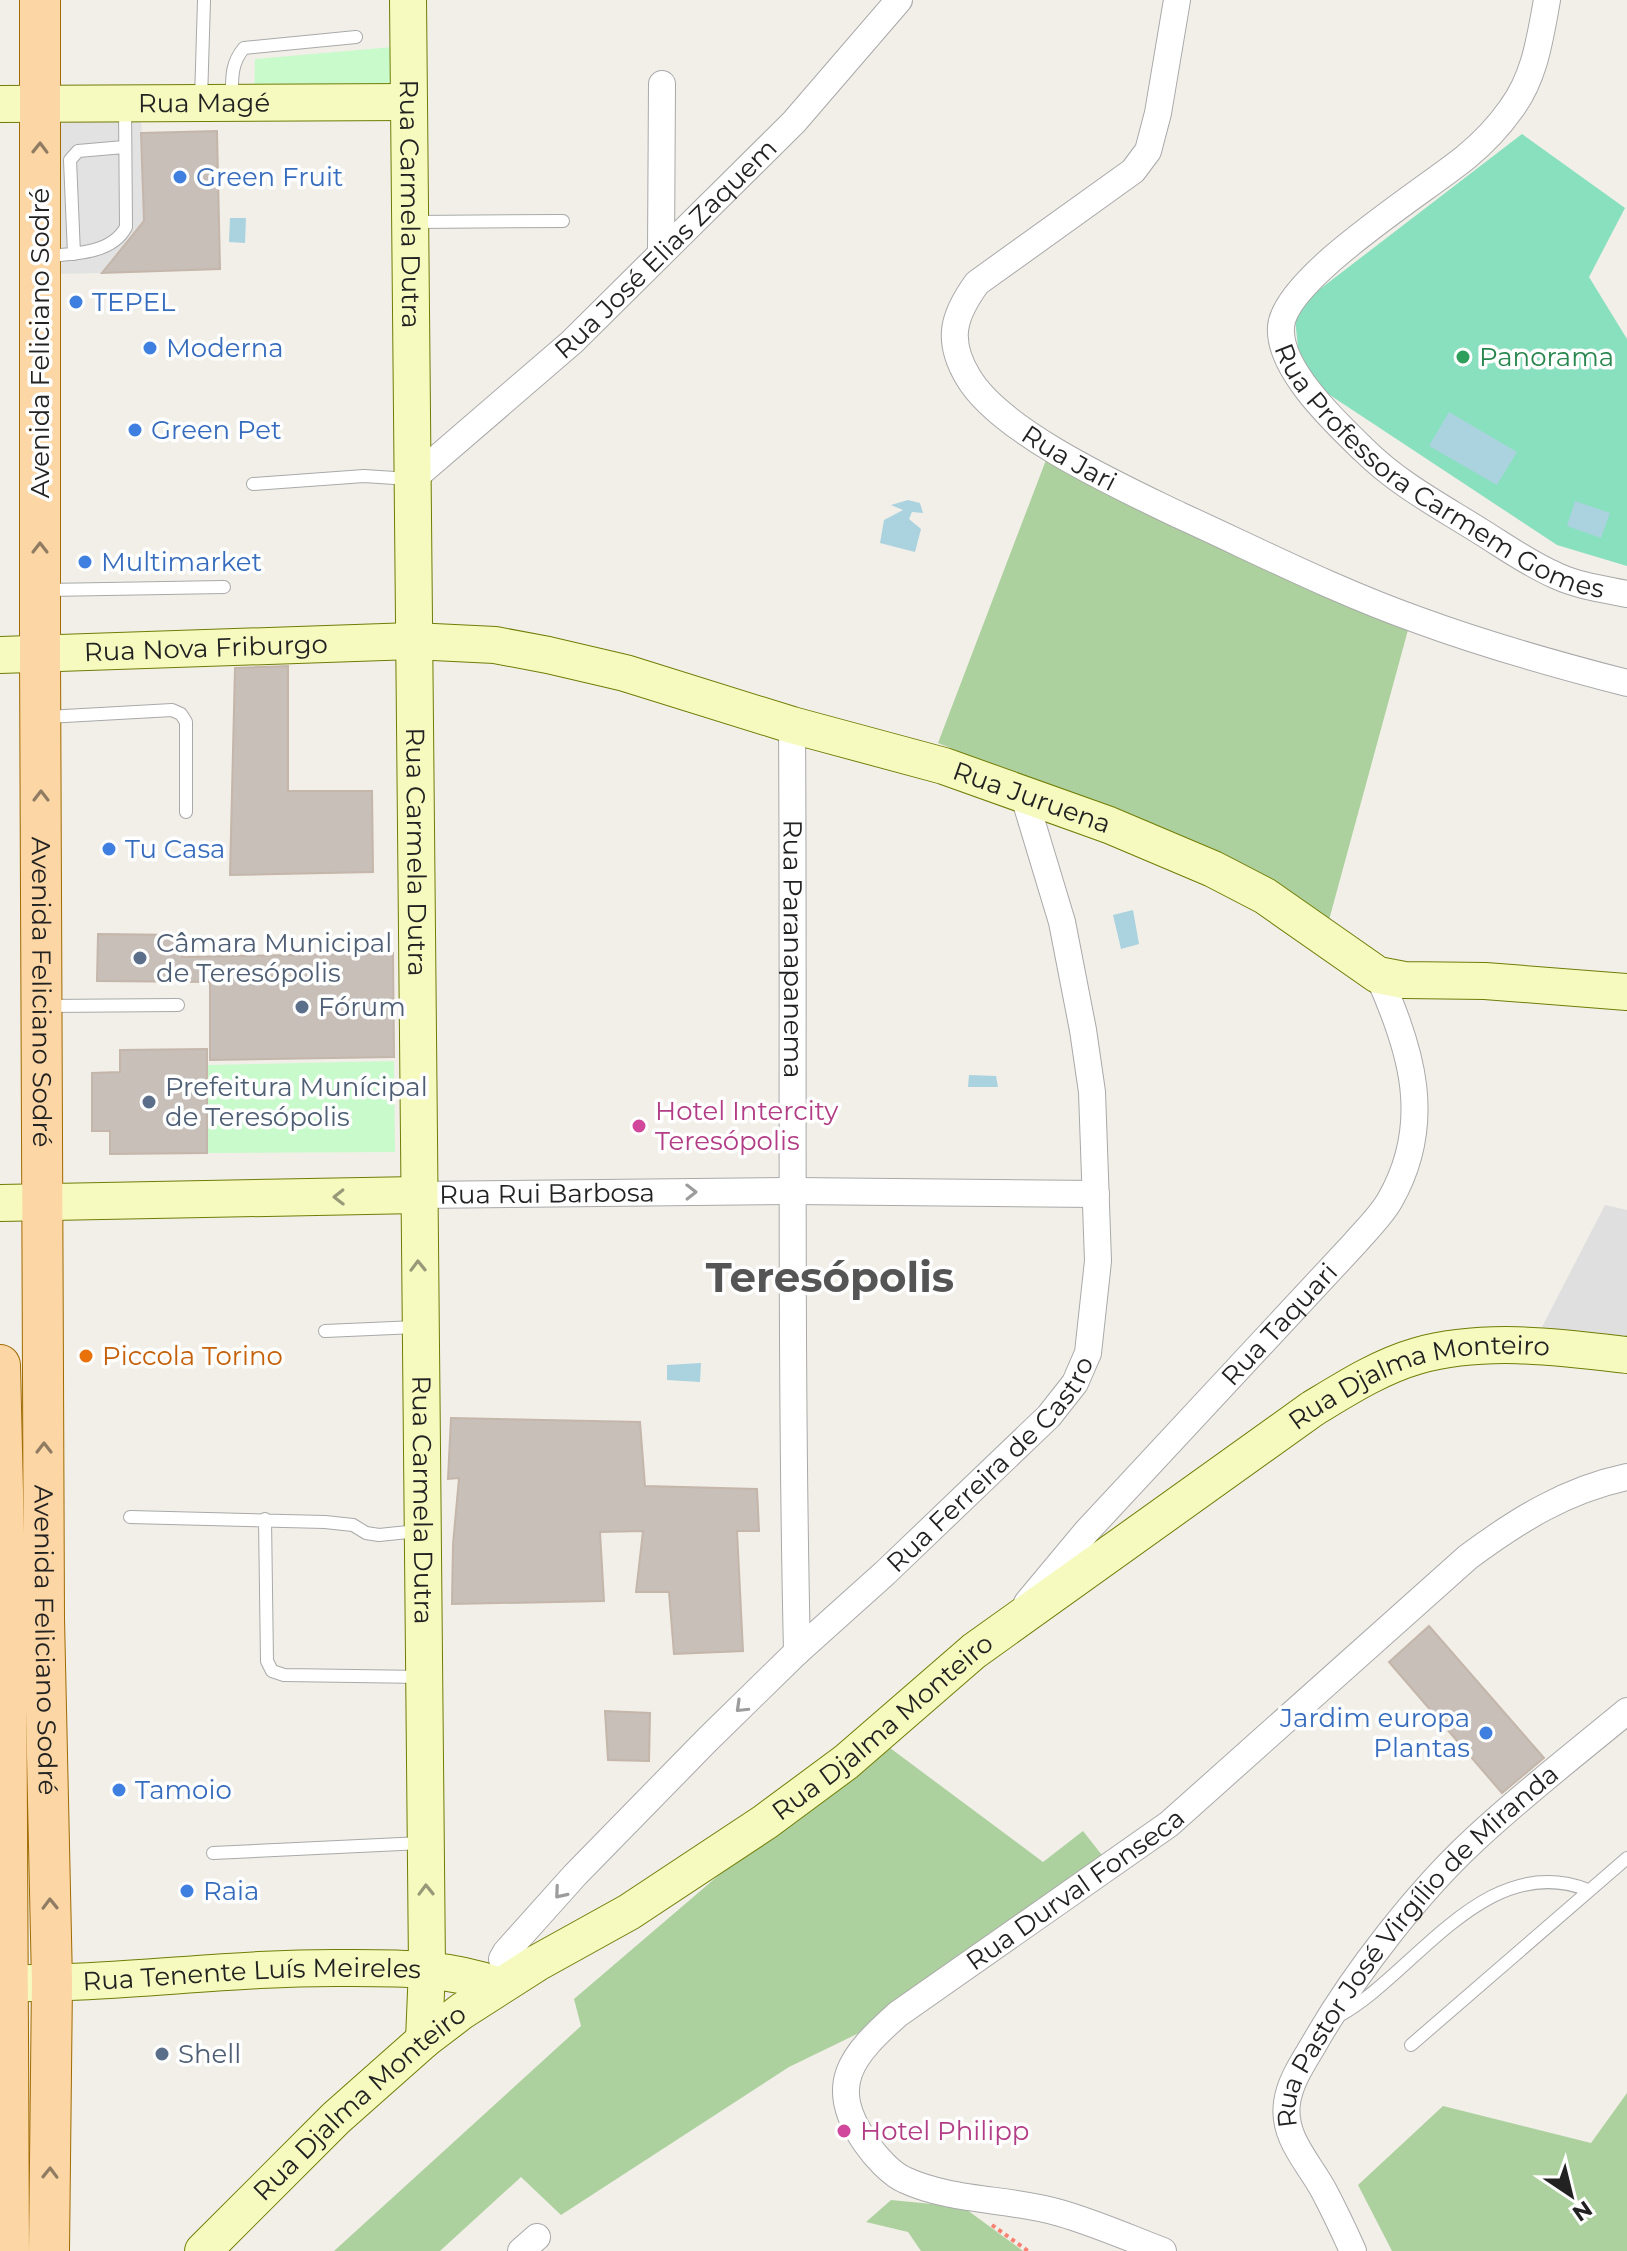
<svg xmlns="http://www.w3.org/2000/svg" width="1627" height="2251" font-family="Montserrat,sans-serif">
	<rect width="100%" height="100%" fill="#f2efe9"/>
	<path fill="#e0dfdf" d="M1605 1205 1627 1210V1344L1541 1329Z"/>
	<path fill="#add19e" d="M1046 460 1408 630 1329 920 1245 866 938 743Z
		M878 1739 1043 1862 1083 1831 1109 1864 892 2017 789 2067 561 2215 521 2177 440 2251H334L581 2026 574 1999Z
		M1627 2093V2251H1392L1358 2185 1443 2106 1591 2143Z
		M891 2200 963 2207 1023 2251H921L908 2232 866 2222Z"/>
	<path fill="#c8facc" d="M393 47 396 87 254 95 255 59Z
		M394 1061 395 1152 207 1153 208 1065Z"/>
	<path fill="#88e0be" d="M1522 134 1625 208 1589 277 1627 339V566L1557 545 1301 376 1294 309Z"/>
	<path fill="#e2e2e2" d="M141 114 144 221 102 273 57 274 52 117Z"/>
	<path fill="#aad3df" d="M230 218H246L245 243 229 242Z
		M1449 412 1517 452 1497 485 1429 446Z
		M908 500 920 503 923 513 912 512 909 519 921 529 915 552 880 543 884 520 903 510 891 505Z
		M1575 501 1610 513 1601 538 1567 526Z
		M1133 910 1139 944 1121 949 1113 915Z
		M969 1075 996 1076 998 1087H968Z
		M701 1363 700 1382 667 1380V1365Z"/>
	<path fill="#c7bfb8" stroke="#c4b6ab" stroke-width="2" d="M217 131 220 269 102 273 144 221 141 133Z
		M288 666V791H372L373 872 230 875 235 668Z
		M98 934 182 935V957L393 953 394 1057 210 1060V982L97 981Z
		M207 1049V1153L110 1154V1131H92V1073L120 1072V1050Z
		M451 1418 640 1422 645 1486 757 1489 759 1531H737L743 1651 674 1654 669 1592H636L643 1531 600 1532 604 1601 452 1604 453 1544 459 1478 448 1479Z
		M1429 1626 1544 1758 1502 1793 1389 1662Z
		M605 1711 650 1713 649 1761 608 1760Z"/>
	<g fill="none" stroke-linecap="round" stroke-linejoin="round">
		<defs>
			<path id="lane" d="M201 100 204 0
				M232 102C232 81 230 64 244 48L356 37
				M414 222 563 221
				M74 254 70 160 78 151 124 147
				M46 256C73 254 112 254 126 227L125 107
				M253 484 364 476 410 479
				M47 590 224 587
				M47 717 172 710 181 714 186 722V812
				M46 1006 178 1005
				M325 1331 416 1327
				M130 1517 325 1522 353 1525 366 1533 379 1535 418 1531
				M265 1519 267 1661 272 1671 284 1675 423 1677
				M213 1853 422 1843
				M1337 2017C1414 1976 1484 1849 1588 1890
				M1411 2045 1627 1858"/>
			<g id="street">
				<path id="s1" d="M1177 0 1158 113 1148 151 1133 171 977 283C953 316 946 340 968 377 1000 432 1121 487 1179 515 1258 551 1336 591 1418 620 1486 645 1557 665 1627 683"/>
				<path id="s2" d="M1547 0C1540 38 1535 77 1511 109 1499 126 1483 143 1466 157 1426 190 1284 278 1281 327 1278 369 1336 423 1364 450 1398 484 1442 507 1483 533 1507 548 1531 565 1557 576 1579 586 1603 589 1627 594"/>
				<path d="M661 251 662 84"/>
				<path id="s3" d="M413 479 572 342 794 122 899 0"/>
				<path id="s4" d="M792 725C794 1034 790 1343 797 1652"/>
				<path id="s5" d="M417 1195 794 1191 1096 1194"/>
				<path id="s6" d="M1027 1603 1087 1531 1355 1243C1366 1230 1381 1216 1390 1200 1434 1123 1412 1050 1378 975"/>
				<path id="s7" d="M519 1974 504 1964 502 1959 506 1952 575 1875 707 1740 797 1652 885 1573 1049 1416 1075 1383 1088 1353 1098 1261 1092 1092 1083 1030 1062 922 1023 793"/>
				<path d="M521 2251 537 2237"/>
				<path id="s8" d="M1163 2251C1129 2238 1095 2223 1060 2213 1010 2198 953 2202 905 2180 891 2174 875 2156 866 2143 825 2085 852 2055 898 2014L1169 1824 1468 1557C1518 1520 1566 1490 1627 1477"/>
				<path id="s9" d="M1353 2251C1344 2231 1334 2210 1324 2191 1309 2163 1282 2137 1287 2103 1290 2079 1307 2057 1318 2037 1356 1972 1418 1892 1473 1841 1522 1795 1575 1754 1627 1711"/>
			</g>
			<g id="secondary">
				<path id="s10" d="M408 0 427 1968 424 2040"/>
				<path id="s11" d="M0 104 407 102"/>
				<path id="s12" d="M0 655 413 641 495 645 548 655 625 673 792 725 944 766 1109 825 1213 869 1265 896 1378 975 1404 980 1485 981 1627 992"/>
				<path d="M0 1203 417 1195"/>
				<path id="s13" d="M0 1983C114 1985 229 1967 343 1968 399 1968 446 1967 500 1986"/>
				<path id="s14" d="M203 2251 336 2118 424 2040 462 2011 537 1963 629 1912 765 1822 846 1762 974 1651 1312 1409C1345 1389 1379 1367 1417 1356 1484 1337 1559 1347 1627 1355"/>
			</g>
			<g id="primary">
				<path id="s15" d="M40 0V654L44 1618 52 1982 49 2251"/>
				<path d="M0 1365 6 1619 9 2251"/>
			</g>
		</defs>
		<use href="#lane" stroke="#a9a9a9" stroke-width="14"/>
		<use href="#street" stroke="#a9a9a9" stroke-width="28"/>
		<use href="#secondary" stroke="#707d05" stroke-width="38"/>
		<use href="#primary" stroke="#a06b00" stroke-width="42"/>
		<path stroke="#fa8072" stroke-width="4" stroke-dasharray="4 4" stroke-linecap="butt" d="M992 2225 1028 2251"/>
		<use href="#lane" stroke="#fff" stroke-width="12"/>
		<use href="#street" stroke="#fff" stroke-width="26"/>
		<use href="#secondary" stroke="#f7fabf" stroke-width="36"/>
		<use href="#primary" stroke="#fcd6a4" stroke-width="40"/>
	</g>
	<defs><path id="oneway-chevron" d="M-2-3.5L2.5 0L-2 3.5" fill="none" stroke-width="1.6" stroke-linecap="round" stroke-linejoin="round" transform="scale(2)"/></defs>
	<g stroke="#8f7c63">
		<use href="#oneway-chevron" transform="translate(40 148) rotate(-89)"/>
		<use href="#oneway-chevron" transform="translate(40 548) rotate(-90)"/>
		<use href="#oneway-chevron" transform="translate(41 796) rotate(-90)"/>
		<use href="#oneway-chevron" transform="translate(44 1448) rotate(-90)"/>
		<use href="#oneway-chevron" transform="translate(50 1904) rotate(-91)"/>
		<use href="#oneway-chevron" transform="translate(50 2173) rotate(-89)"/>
	</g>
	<g stroke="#9c9c9c">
		<use href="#oneway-chevron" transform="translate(691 1192) rotate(-1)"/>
		<use href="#oneway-chevron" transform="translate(741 1707) rotate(136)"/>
		<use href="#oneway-chevron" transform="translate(560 1893) rotate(130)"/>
	</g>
	<g stroke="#979978">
		<use href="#oneway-chevron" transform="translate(339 1197) rotate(179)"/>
		<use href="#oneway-chevron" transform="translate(418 1266) rotate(-91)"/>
		<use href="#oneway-chevron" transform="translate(426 1890) rotate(-91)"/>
	</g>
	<g fill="#3f7fe0" stroke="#fff" stroke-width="3">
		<circle cx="180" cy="177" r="8"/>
		<circle cx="76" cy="302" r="8"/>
		<circle cx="150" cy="348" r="8"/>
		<circle cx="135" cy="430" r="8"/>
		<circle cx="85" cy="562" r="8"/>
		<circle cx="109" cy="849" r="8"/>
		<circle cx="1486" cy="1733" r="8"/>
		<circle cx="119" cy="1790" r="8"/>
		<circle cx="187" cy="1891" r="8"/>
	</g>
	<circle fill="#2e9e5b" stroke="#fff" stroke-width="3" cx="1463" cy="357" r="8"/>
	<g fill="#5c6f8a" stroke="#fff" stroke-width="3">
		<circle cx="140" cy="958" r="8"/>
		<circle cx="302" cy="1007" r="8"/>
		<circle cx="149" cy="1102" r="8"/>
		<circle cx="162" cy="2054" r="8"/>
	</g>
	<g fill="#d1479c" stroke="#fff" stroke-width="3">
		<circle cx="639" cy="1126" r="8"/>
		<circle cx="844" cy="2131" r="8"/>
	</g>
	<circle fill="#e8710a" stroke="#fff" stroke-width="3" cx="86" cy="1356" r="8"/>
	<g text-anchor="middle" stroke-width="7" stroke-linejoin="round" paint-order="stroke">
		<g font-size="26" fill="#222" stroke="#fff">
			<text dy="9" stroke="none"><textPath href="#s11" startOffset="204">Rua Magé</textPath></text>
			<text dy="9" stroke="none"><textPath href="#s10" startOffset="204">Rua Carmela Dutra</textPath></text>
			<text dy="9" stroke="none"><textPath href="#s3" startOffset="342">Rua José Elias Zaquem</textPath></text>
			<text transform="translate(40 343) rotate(-90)" y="9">Avenida Feliciano Sodré</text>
			<text dy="9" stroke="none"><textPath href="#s1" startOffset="604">Rua Jari</textPath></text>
			<text dy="9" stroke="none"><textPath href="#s2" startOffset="662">Rua Professora Carmem Gomes</textPath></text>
			<text dy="9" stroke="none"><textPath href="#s12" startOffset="206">Rua Nova Friburgo</textPath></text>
			<text dy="9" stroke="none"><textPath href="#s12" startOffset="1054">Rua Juruena</textPath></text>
			<text dy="9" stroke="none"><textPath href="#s10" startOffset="852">Rua Carmela Dutra</textPath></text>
			<text dy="9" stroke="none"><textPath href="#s4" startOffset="224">Rua Paranapanema</textPath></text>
			<text dy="9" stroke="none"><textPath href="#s15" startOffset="992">Avenida Feliciano Sodré</textPath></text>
			<text dy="9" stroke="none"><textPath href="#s5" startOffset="130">Rua Rui Barbosa</textPath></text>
			<text dy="9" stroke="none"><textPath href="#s6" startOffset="376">Rua Taquari</textPath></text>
			<text dy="9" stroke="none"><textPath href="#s14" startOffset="1510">Rua Djalma Monteiro</textPath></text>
			<text dy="9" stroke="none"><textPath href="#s7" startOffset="720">Rua Ferreira de Castro</textPath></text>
			<text dy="9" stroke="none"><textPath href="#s10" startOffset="1500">Rua Carmela Dutra</textPath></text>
			<text dy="9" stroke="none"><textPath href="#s15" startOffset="1640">Avenida Feliciano Sodré</textPath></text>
			<text dy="9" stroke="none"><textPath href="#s14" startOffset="862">Rua Djalma Monteiro</textPath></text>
			<text dy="9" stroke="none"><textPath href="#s8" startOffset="692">Rua Durval Fonseca</textPath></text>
			<text dy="9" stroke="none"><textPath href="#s9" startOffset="368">Rua Pastor José Virgílio de Miranda</textPath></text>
			<text dy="9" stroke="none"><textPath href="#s13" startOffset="252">Rua Tenente Luís Meireles</textPath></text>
			<text dy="9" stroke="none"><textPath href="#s14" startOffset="216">Rua Djalma Monteiro</textPath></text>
		</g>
		<g font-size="26" fill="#366cbe" stroke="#fff" text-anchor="start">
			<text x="196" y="186">Green Fruit</text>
			<text x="92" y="311">TEPEL</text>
			<text x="166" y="357">Moderna</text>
			<text x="151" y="439">Green Pet</text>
			<text x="101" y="571">Multimarket</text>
			<text x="125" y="858">Tu Casa</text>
			<text x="1470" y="1727" text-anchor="end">Jardim europa<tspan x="1470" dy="30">Plantas</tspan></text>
			<text x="135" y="1799">Tamoio</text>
			<text x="203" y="1900">Raia</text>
		</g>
		<g font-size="26" fill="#27864d" stroke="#fff" text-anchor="start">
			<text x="1479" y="366">Panorama</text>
		</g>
		<g font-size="26" fill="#4e5e75" stroke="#fff" text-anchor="start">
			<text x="156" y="952">Câmara Municipal<tspan x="156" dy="30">de Teresópolis</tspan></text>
			<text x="318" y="1016">Fórum</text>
			<text x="165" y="1096">Prefeitura Munícipal<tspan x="165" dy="30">de Teresópolis</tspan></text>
			<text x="178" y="2063">Shell</text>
		</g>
		<g font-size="26" fill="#b23c85" stroke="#fff" text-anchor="start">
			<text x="655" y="1120">Hotel Intercity<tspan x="655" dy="30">Teresópolis</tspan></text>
			<text x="860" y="2140">Hotel Philipp</text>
		</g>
		<g font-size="26" fill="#c56008" stroke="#fff" text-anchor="start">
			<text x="102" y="1365">Piccola Torino</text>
		</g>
		<g font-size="42" font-weight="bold" fill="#555" stroke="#fff">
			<text x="830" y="1292">Teresópolis</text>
		</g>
	</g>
	<g transform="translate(1571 2195) rotate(145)" stroke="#ffffff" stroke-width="6" paint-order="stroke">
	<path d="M0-6L14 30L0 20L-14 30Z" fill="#222222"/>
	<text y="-12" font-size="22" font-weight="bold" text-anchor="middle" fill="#222222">N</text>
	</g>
</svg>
